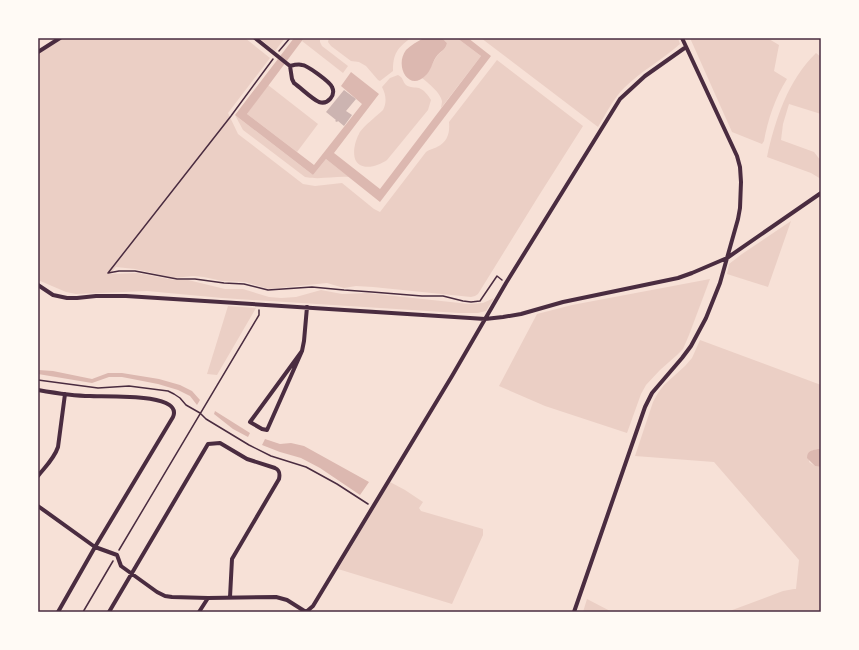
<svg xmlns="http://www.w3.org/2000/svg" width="859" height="650" font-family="Arial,sans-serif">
	<rect width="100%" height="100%" fill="#f7e1d7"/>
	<path fill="#ebcfc5" d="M60 38H245L270 58 228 113 238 134 303 184 315 186 342 183 374 209 380 212 426 152C430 149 433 149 437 147 448 142 450 132 449 122L497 60 583 126 538 197 478 294 475 296 471 297 373 287 356 286 344 288 327 283 269 289 245 282 222 281 204 277 193 276 174 278 135 269 116 267 110 274 137 273 174 280H188L225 289H243L269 297 281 298 296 297 321 290 342 294 367 293 469 304 483 303 494 298 486 311 478 313H459L222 298 147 291 76 294 66 292 38 280V53Z
		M259 38H285L275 51Z
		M304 38H320V42L322 46 348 66 343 73 302 41Z
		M329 38H411C397 48 393 54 393 71L380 81 378 80 366 66 359 62 351 61 331 46 328 42Z
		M442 38H457L481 56 441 108C441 106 442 104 442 101 440 92 429 84 422 78 430 72 432 63 437 56 441 51 446 50 447 43Z
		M481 38H678L680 44C662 60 641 71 624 88 613 99 606 114 598 127Z
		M690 38H770L769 39 779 45 774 71 787 79C775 98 768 119 764 141L762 144 732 132Z
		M816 53 821 57V114L789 104 783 124 781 140 814 152 821 161V179L811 173 767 157C775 120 788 80 816 53Z
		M398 75C404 78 402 81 406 85 410 88 415 87 419 88 424 90 428 95 431 100L428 110 387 160C380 165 363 172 356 161 352 154 355 141 359 134 361 128 378 115 383 110 387 102 386 95 382 87L390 78Z
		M268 85 318 124 297 152 247 114Z
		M235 115 313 175 326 159 349 177C334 176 320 180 305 177L243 130Z
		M791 221 768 287 727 274 729 264 742 254Z
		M710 279 689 335 683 349 677 355 660 370 646 385 641 394 627 433 545 406 499 386 537 314 572 305Z
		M228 306 256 308 217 375 207 374Z
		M700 340 821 385V449L812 450 809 462 815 466 821 467V612H727L783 591 794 589H796L799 560 714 462 635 456 653 402 658 393 664 385 685 366 692 358Z
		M390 482 405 490 423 502 419 508 421 511 483 529V535L452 604 338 569Z
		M587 599 612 612H583Z"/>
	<path fill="#dcb8b0" d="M294 38H304L247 114 314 165 362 104 341 86 351 72 379 94 334 153 380 189 481 56 457 38H468L491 56 380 202 326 159 313 175 235 115Z
		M424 38H442L447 43C446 50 440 51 436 57 432 63 431 71 425 76 409 92 394 66 406 50 411 45 418 41 424 38Z
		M38 370 53 371 92 379 108 373H122L159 379 180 385 192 391 200 400 197 405 190 396 178 390 158 384 122 377H109L92 383 38 374Z
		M215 411 250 433 248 437 233 429 214 414Z
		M265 439 280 444 291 443 304 446 369 482 360 495 320 468 301 458 280 452 262 445Z
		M818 449H821V467L815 466 807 458C807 451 812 450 818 449Z"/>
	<path fill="#ccb4b1" d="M344 90 356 99 346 111 352 115 344 126 338 121 337 122 335 121 336 120 326 112Z"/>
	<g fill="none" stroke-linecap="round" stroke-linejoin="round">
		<path stroke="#4a2c40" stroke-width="1.5" d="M279 51 290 38
			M108 273 119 271H135L177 279H195L224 283 244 284 268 290 312 287 344 290 372 292 422 296H443L463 301 471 302 480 301 497 276 502 280
			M108 273 231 116 273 59
			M38 380 98 388 129 386 168 391 174 394 180 398 186 405 200 413 206 419 249 445 271 456 306 467 337 484 368 504
			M119 550 259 315V310
			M83 612 113 561"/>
		<path stroke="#4a2c40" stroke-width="4" d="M255 38 290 66C294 65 299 64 302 65 307 65 330 82 332 87 336 95 328 105 319 102 312 99 301 88 294 83L292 79 290 66
			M38 52 60 38
			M38 285 53 295 67 298H77L96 296H126L470 318 485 319 503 317 521 314 563 302 678 278 692 273 727 258 821 193
			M302 351 267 430 262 429 250 422 302 351 304 341 307 307
			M38 390C55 393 72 396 90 396 102 397 184 392 173 417L95 547 58 612
			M38 476C45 467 54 459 58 447L65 394
			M38 506 95 547 117 555 121 566 157 592 165 596 172 597 208 598 276 597 287 600 306 612
			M109 612 208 444 220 443 247 459 275 468C280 470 280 474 279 479L232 559 230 597
			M199 612 208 598
			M306 612 313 606 452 376 506 283 620 99 645 76 686 47
			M574 612 645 407 652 393 682 358 691 346 706 318 720 283 738 219 740 208 741 182 740 167 737 156 682 38"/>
	</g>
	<rect width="859" height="650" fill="none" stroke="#fffaf5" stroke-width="78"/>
	<rect x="39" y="39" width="781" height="572" fill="none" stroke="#4a2c40" stroke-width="1.5"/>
</svg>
